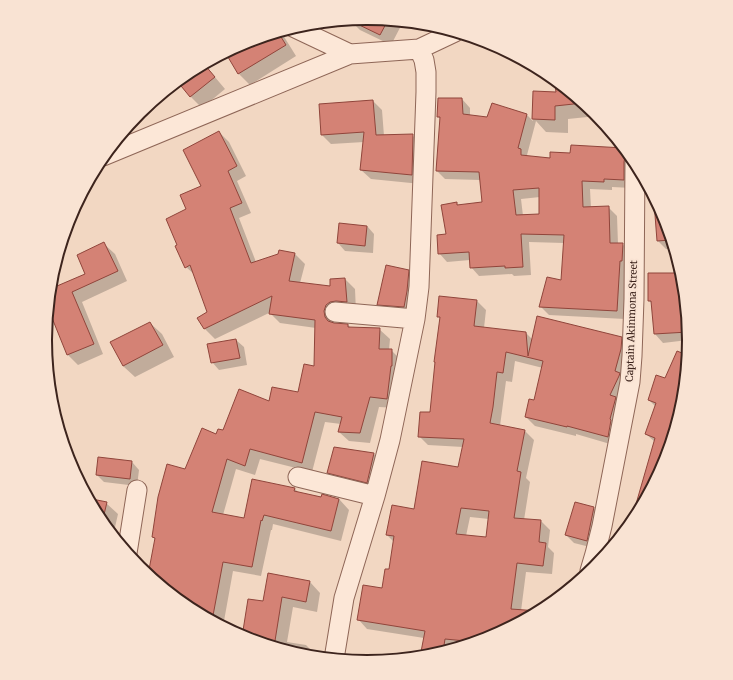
<svg xmlns="http://www.w3.org/2000/svg" width="733" height="680" font-family="Merriweather,serif">
	<rect width="100%" height="100%" fill="#f2d7c2"/>
	<path fill="#0003" fill-rule="evenodd" d="M367 18 403 22 391 45 360 30 350 20Z
		M279 32 283 35 296 56 250 85 239 74 226 52 243 42Z
		M204 64 225 89 202 108 191 97 177 81 188 72Z
		M555 80 594 112 597 116 568 119V133L546 132 536 121 527 155 528 157 551 159 571 154 625 149 634 161 632 188 612 187V190L590 189 591 208H609L617 216 618 244H622L631 252 625 319 549 315 541 307 562 282 564 243 529 242 531 275 514 276 512 274 479 276 471 267 470 260 447 262 439 253 447 235 456 203 459 206 483 203 480 180 445 179 437 171 441 119 438 117 439 99H462L470 108V116L488 118 527 115 533 121 534 92 557 93ZM540 197V215L523 216 521 199Z
		M373 101 382 110 384 136H413L422 145 421 184 371 179 361 170 364 142 331 144 322 135Z
		M219 132 229 142 246 176 237 181 251 213 239 218 256 262 279 255 280 251 295 254 305 264 300 283 331 288 345 279 355 289 356 312 336 316 334 322V324L348 325 351 328 379 329 390 339 389 350H391L401 360 397 408 379 407 370 443 349 441 339 432 341 424 325 422 312 472 260 459 255 475 236 469 223 515 245 519 295 489 299 493 322 498V495L339 499 349 510 341 541 273 524 272 530H271L261 576 233 571 224 621 230 627V630L187 608 149 576 156 540 153 537 186 470 217 435 224 432 270 402 299 393 315 367 316 328 280 323 270 313 271 312 215 339 205 329 199 318 209 312 195 275 186 267 188 210 203 186Z
		M664 217 682 277 688 340 663 343 655 334 653 304 649 301 673 274V249H666L658 241 656 218Z
		M340 224 367 226 374 234 373 253 345 251 338 243Z
		M104 244 115 254 127 281 82 302 103 354 78 365 68 355 48 306 49 290 87 274Z
		M408 271 420 283 415 318 389 316 378 304Z
		M477 301 486 310 484 328 526 333 533 340 621 338 630 347 617 446 576 434V436L535 426 526 417 535 402 543 368 515 361 512 382 506 381 500 426 525 431 534 440 526 478 530 482 524 520 541 521 550 530 548 547 554 553 552 574 526 572 521 611 532 612 534 614 490 638 429 656 424 638 367 629 358 619 382 589 390 570 394 542 387 535 459 468 463 447 428 445 419 436 431 413 436 363 435 362 441 319 438 316ZM470 517 489 519 487 538 466 536Z
		M150 323 162 334 174 357 135 377 123 366Z
		M236 340 244 347 247 365 219 370 212 362Z
		M677 352 687 356 682 403 664 463 647 495 648 492 655 442 646 434 656 407 649 400 666 380Z
		M335 448 374 454 384 465 377 492 339 483 328 473Z
		M132 462 139 470 137 486 104 482 97 475Z
		M88 499 106 503 118 514 113 536 99 519Z
		M576 503 594 508 602 516 594 548 574 543 566 535Z
		M310 582 320 593 317 612 293 607 287 642 306 645 317 656 316 657 303 656 243 637 249 600 264 603Z"/>
	<path fill="#d48275" stroke="#90453b" fill-rule="evenodd" d="M367 18 388 20 380 35 349 20Z
		M278 32 286 45 238 74 225 52 243 42Z
		M204 64 215 77 190 97 177 81 188 72Z
		M554 79 583 103 555 106V120L532 119 533 91 556 92Z
		M438 98H462L463 114 487 117 492 103 527 114 518 148 521 149V155L550 158V152L570 153 571 145 624 148 628 154 625 157 624 162V180L604 179V182L582 181 583 207 609 206 610 243H623L622 261H620L617 311 539 307 547 277 561 280 564 235 521 234 523 267 505 268V266L470 268 469 252 438 254 437 235 446 234 441 205 457 202V205L482 202 479 172 436 171 440 117H437ZM539 188V214L516 215 513 190Z
		M373 100 376 135 413 134 412 175 360 170 364 132 321 135 319 104Z
		M219 131 237 166 228 171 242 203 230 208 251 263 278 254 279 250 295 253 289 281 330 286V279L345 278 347 302 336 301 330 302 326 305 324 311 325 317 328 321 334 323 348 324V327L380 328 379 349H392V366H391L387 399 370 397 360 433 338 432 342 417 315 412 302 463 250 449 245 466 227 459 212 512 244 518 252 479 295 488 294 491 321 497 322 494 339 499 331 531 264 515 262 521 261 520 252 567 223 562 212 621 187 608 148 575 155 538 152 537 158 497 167 464 185 469 202 428 216 434 218 429 223 430 239 389 269 401 272 387 298 392 304 364 314 366 315 320 269 314 272 296 204 329 197 318 207 312 190 265 185 268 175 246 177 245 166 219 186 209 180 195 201 186 183 150Z
		M654 202H656L664 217 671 240 657 241Z
		M339 223 367 226 365 246 337 243Z
		M104 242 118 271 72 292 94 344 67 355 48 308 50 289 85 274 77 255Z
		M386 265 409 270 407 291 404 307 377 305Z
		M648 273H681L682 277 688 332 654 334 651 301H648Z
		M439 296 477 300 474 326 526 332 528 356 537 316 622 337 621 349 615 371 620 373 619 376 610 395 616 397 610 419 611 420 608 437 567 426V427L525 417 529 399 534 400 543 361 506 352 503 373 497 372 493 407 490 423 525 430 517 471 521 472 514 518 541 520 539 542 546 543 543 566 517 563 511 609 539 611 490 638 476 642 445 639 443 652 429 656 420 657 425 631 357 620 363 585 382 588 385 569H389L394 536 386 535 392 505 414 509 422 461 458 467 464 439 418 437 420 412H430L435 362H434L440 317H437ZM461 508 489 511 486 537 456 534Z
		M150 322 163 345 123 366 110 342Z
		M236 339 240 358 211 363 207 344Z
		M677 351 687 355 682 403 664 463 641 506 636 504 655 438 645 434 656 403 648 400 656 375 665 378Z
		M334 447 374 453 367 483 327 473Z
		M98 457 132 461 130 479 96 475Z
		M87 498 107 502 102 523 99 519Z
		M575 502 594 507 587 541 565 535Z
		M268 573 310 581 306 602 282 597 274 647 242 637 248 599 263 601Z"/>
	<g fill="none" stroke-linecap="round" stroke-linejoin="round">
		<defs>
			<path id="street" d="M293 27 350 54
				M103 156 350 54 419 49 455 32
				M335 312 415 319
				M298 477 375 496
				M127 553 137 490
				M590 571 595 554 602 526 630 382 632 356 634 299 635 162
				M334 659 344 598 375 496 390 440 415 319 419 287 426 92V72L424 60 419 49"/>
		</defs>
		<use href="#street" stroke="#8e6657" stroke-width="21"/>
		<use href="#street" stroke="#fce7d7" stroke-width="19"/>
	</g>
	<g text-anchor="middle" stroke-width="4" stroke-linejoin="round" paint-order="stroke">
		<g font-size="10" fill="#3d241d" stroke="#f9e3d3">
			<text transform="translate(631 321) rotate(-88)" y="4">Captain Akinmona Street</text>
		</g>
	</g>
	<path d="M0 0H733V680H0ZM52 340a315 315 0 1 1 630 0a315 315 0 1 1-630 0Z" fill="#f9e3d3" fill-rule="evenodd"/>
	<path fill="none" stroke="#3d241d" stroke-width="2" d="M52 340a315 315 0 1 1 630 0a315 315 0 1 1-630 0Z"/>
</svg>
